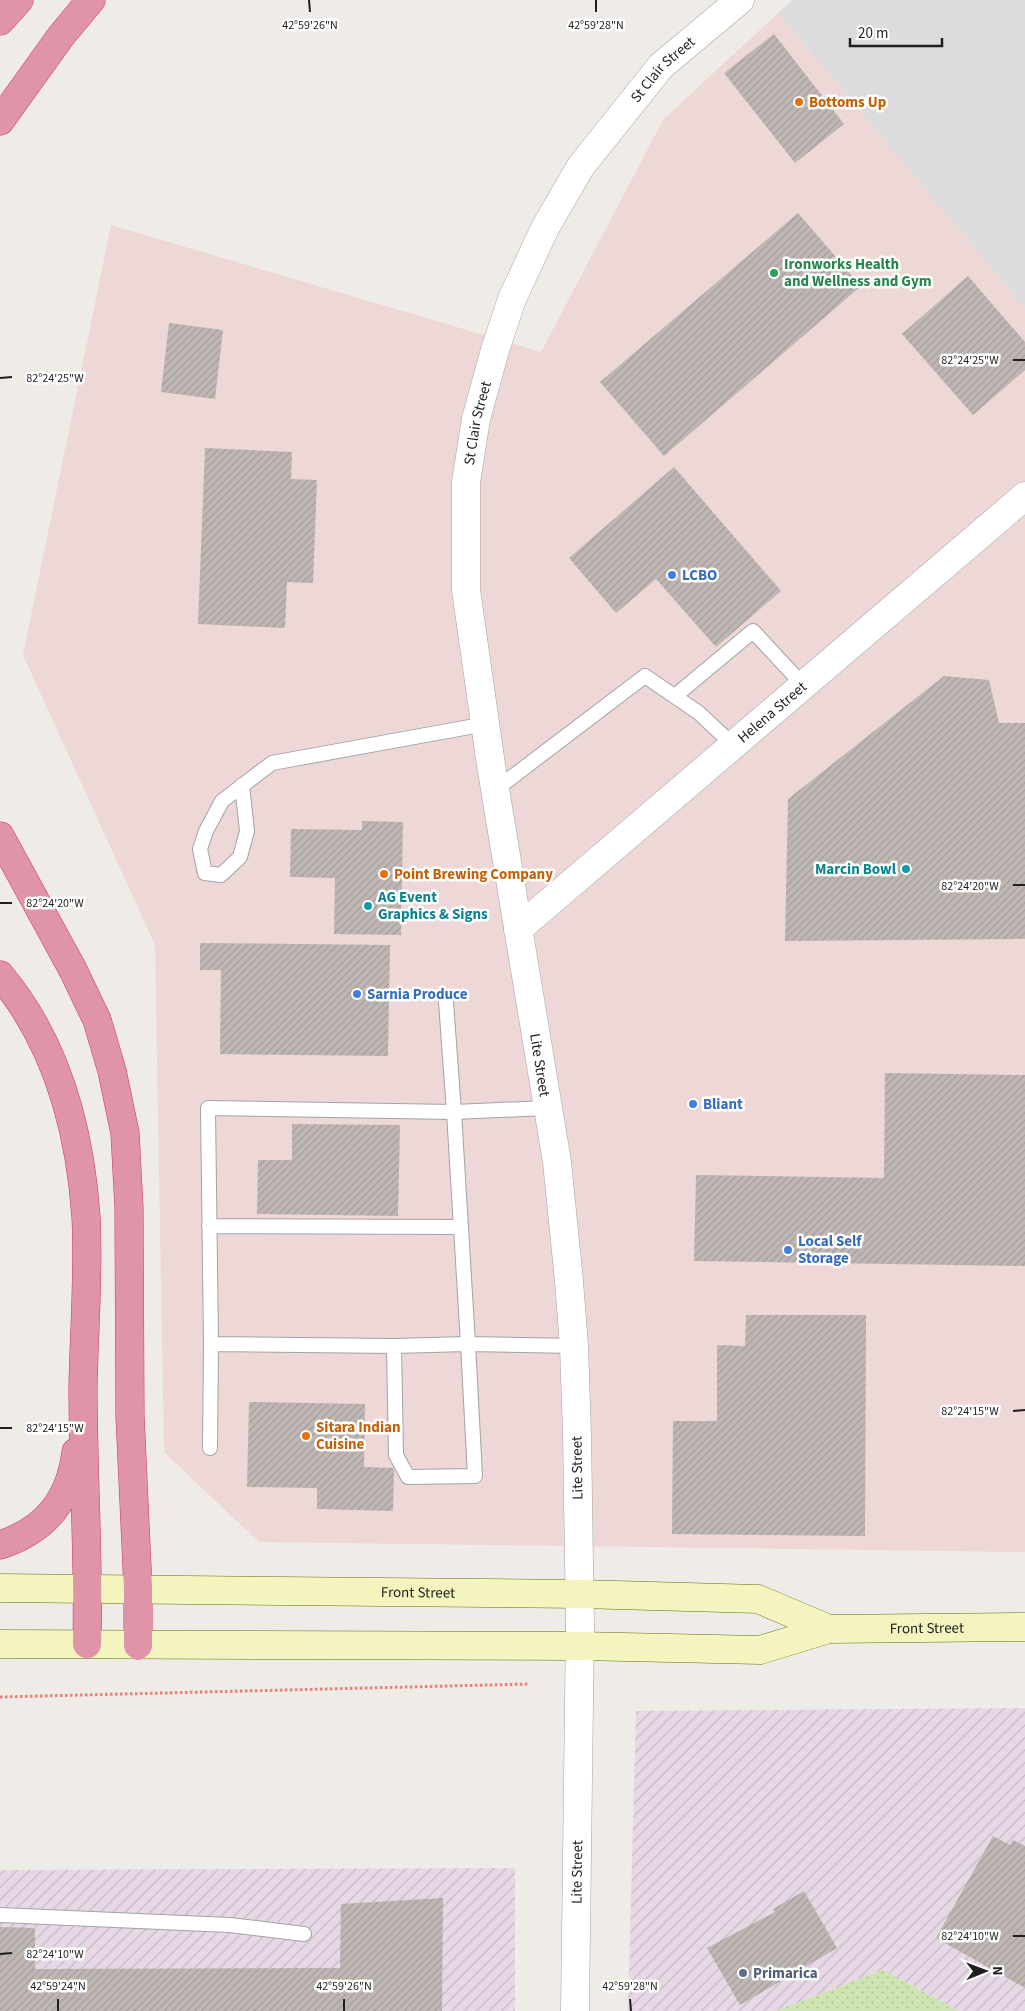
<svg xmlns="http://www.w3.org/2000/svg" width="1025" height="2011" font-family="'Source Sans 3',sans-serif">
	<defs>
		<pattern id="industrial-furrows" width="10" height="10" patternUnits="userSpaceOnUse" patternTransform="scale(1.25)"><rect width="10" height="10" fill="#e7d8e5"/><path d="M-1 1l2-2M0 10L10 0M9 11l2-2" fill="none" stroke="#c6b9c4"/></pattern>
		<pattern id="grass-dots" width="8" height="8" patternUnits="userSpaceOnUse" patternTransform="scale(1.25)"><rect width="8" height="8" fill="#cde5b0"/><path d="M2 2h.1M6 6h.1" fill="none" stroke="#b0c497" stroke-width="1.8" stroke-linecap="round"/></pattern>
		<pattern id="building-hatch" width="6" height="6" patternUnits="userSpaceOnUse" patternTransform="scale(1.25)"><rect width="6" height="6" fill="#bfb7b3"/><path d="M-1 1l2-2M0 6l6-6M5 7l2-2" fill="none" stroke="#a49d9a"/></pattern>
	</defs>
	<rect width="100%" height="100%" fill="#efebe6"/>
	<path fill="#dddcdc" d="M793 0H1025V308L778 13Z"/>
	<path fill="#eed7d7" d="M778 13 1025 308V1552L259 1542 164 1452 155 945 23 655 111 225 541 352 663 120Z"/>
	<path fill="url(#industrial-furrows)" d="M1025 1708V2011H958L883 1970 776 2011H628L636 1711Z
		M515 1868V2011H0V1870Z"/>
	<path fill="url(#grass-dots)" d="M883 1970 958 2011H776Z"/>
	<path fill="url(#building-hatch)" d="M774 34 844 124 795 163 724 73Z
		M798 213 861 286 664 456 600 382Z
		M968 276 1025 342V370L973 415 902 334Z
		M169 323 223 330 215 399 161 392Z
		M205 448 292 452 291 479 317 480 313 583 287 582 285 628 198 624Z
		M674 467 781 591 716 647 656 579 616 613 569 558Z
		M944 676 989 680 999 723H1025V939L785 941 788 799Z
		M362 821 403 822 401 935 334 934 335 878 290 877 291 829 362 830Z
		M200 943 390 945 388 1056 220 1054 221 970H200Z
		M885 1073 1025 1075V1266L694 1261 696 1175 884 1178Z
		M292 1124 400 1125 398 1216 257 1214 258 1160H292Z
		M746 1315H866L865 1536 672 1534 673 1421H717V1345L745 1346Z
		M249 1402 365 1404 364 1467 394 1468 393 1511 317 1509V1488L247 1487Z
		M993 1836 1010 1845 1013 1840 1025 1846V1988L936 1938Z
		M804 1891 837 1948 740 2005 707 1948 775 1912 773 1909Z
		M443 1898 442 2011H0V1927L35 1928V1969L340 1968 341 1904Z"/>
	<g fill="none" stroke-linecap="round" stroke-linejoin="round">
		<defs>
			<path id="service" d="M675 696 753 631 803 685
				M242 785 247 831 240 857 221 875 205 873 200 849 206 831 222 801 272 763 486 724
				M495 790 645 676 699 713 733 745
				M547 1108 454 1112 468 1344 574 1346
				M209 1226 460 1227
				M394 1346 396 1455 408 1477 475 1476 468 1344 394 1346 211 1344 208 1108 454 1112 446 1002
				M210 1448 211 1344
				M0 1915 230 1925 304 1934"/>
			<g id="minor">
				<path id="s1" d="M518 929 1025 496"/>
				<path id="s2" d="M580 1626 577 1434 574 1346 569 1281 557 1162 491 765 466 590V482L476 419 495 350 512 299 545 228 581 166 661 66 740 0"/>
			</g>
			<g id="tertiary">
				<path id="s3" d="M575 2011 580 1626"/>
			</g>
			<g id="secondary">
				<path id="s4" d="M0 1588 580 1594 758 1599 829 1629"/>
				<path id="s5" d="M0 1644 579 1646 760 1650 829 1629 1025 1627"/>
			</g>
			<path id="motorway" d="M0 21 19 0
				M0 121 61 36 91 0
				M0 836 73 970 97 1020 112 1071 125 1133 129 1208 130 1416 138 1589V1645
				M0 975C57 1043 80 1130 86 1217 89 1273 84 1331 83 1387 83 1473 89 1559 87 1644
				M0 1545C46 1530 70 1500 76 1452"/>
		</defs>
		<use href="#service" stroke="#a3a3a3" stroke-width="16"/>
		<use href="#minor" stroke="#a3a3a3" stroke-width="29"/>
		<use href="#tertiary" stroke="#a3a3a3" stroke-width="29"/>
		<use href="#secondary" stroke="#696e0e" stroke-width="29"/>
		<use href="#motorway" stroke="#cc3471" stroke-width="29"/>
		<path stroke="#ee7d78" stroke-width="3" stroke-dasharray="2.5 2.5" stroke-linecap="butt" d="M0 1697 530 1684"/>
		<use href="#service" stroke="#fff" stroke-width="14"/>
		<use href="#minor" stroke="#fff" stroke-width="28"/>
		<use href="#tertiary" stroke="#fff" stroke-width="28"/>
		<use href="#secondary" stroke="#f4f4bf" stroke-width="28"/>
		<use href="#motorway" stroke="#e094a7" stroke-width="28"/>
	</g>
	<path fill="none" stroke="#1f1f1f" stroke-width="2" d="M309 0 310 12M596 0V12M1013 360H1025M0 378 12 377M1013 885H1025M0 903H12M1013 1411 1025 1410M0 1428H12M1013 1936H1025M0 1954 12 1953M58 1999V2011M344 1999V2011M630 1999 631 2011"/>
	<g fill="#e8710a" stroke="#fff" stroke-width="2">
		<circle cx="799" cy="102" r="5"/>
		<circle cx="384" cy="874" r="5"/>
		<circle cx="306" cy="1436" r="5"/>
	</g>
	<circle fill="#2e9e5b" stroke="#fff" stroke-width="2" cx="774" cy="273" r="5"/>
	<g fill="#3f7fe0" stroke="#fff" stroke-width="2">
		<circle cx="672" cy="575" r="5"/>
		<circle cx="357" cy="994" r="5"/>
		<circle cx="693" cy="1104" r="5"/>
		<circle cx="788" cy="1250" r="5"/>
	</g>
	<g fill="#0f9aa8" stroke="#fff" stroke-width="2">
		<circle cx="906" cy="869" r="5"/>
		<circle cx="368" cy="906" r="5"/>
	</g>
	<circle fill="#5c6f8a" stroke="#fff" stroke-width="2" cx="743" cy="1973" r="5"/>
	<g text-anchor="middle" stroke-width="5" stroke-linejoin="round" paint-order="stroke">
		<g font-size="15" fill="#1f1f1f" stroke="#fff">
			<text dy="5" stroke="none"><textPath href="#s2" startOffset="1618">St Clair Street</textPath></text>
			<text dy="5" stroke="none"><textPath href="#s2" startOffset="1212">St Clair Street</textPath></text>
			<text dy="5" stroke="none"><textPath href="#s1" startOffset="334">Helena Street</textPath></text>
			<text transform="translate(540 1065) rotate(81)" y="5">Lite Street</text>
			<text transform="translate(577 1468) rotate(-91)" y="5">Lite Street</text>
			<text dy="5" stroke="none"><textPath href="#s4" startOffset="418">Front Street</textPath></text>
			<text dy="5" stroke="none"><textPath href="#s5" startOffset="930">Front Street</textPath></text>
			<text dy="5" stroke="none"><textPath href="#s3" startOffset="139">Lite Street</textPath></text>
		</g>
		<g font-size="15" font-weight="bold" fill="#c56008" stroke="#fff" text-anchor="start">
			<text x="809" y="107">Bottoms Up</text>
			<text x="394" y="879">Point Brewing Company</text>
			<text x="316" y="1432">Sitara Indian<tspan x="316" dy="17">Cuisine</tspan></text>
		</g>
		<g font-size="15" font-weight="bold" fill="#27864d" stroke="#fff" text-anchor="start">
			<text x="784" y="269">Ironworks Health<tspan x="784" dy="17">and Wellness and Gym</tspan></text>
		</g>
		<g font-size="15" font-weight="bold" fill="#366cbe" stroke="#fff" text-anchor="start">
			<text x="682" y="580">LCBO</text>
			<text x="367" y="999">Sarnia Produce</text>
			<text x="703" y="1109">Bliant</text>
			<text x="798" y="1246">Local Self<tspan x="798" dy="17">Storage</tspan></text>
		</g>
		<g font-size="15" font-weight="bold" fill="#0d838f" stroke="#fff" text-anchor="end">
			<text x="896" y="874">Marcin Bowl</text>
			<text x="378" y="902" text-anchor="start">AG Event<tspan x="378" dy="17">Graphics &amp; Signs</tspan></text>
		</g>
		<g font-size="15" font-weight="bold" fill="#4e5e75" stroke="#fff" text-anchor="start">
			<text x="753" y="1978">Primarica</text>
		</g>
	</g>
	<g font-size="12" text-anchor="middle" fill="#1f1f1f" stroke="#fff" stroke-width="5" stroke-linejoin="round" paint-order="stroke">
		<text x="310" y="29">42°59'26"N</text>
		<text x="596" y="29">42°59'28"N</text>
		<text x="970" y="364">82°24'25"W</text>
		<text x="55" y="382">82°24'25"W</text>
		<text x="970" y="890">82°24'20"W</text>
		<text x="55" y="907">82°24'20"W</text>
		<text x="970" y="1415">82°24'15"W</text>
		<text x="55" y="1432">82°24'15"W</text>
		<text x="970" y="1940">82°24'10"W</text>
		<text x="55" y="1958">82°24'10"W</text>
		<text x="58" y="1990">42°59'24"N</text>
		<text x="344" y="1990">42°59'26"N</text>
		<text x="630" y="1990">42°59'28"N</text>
	</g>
	<g transform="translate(985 1971) rotate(89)" stroke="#ffffff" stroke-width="4" paint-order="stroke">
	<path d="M0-4L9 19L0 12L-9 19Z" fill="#1f1f1f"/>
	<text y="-8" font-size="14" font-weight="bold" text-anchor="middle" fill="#1f1f1f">N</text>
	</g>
	<path d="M850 38v8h92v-8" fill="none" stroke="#1f1f1f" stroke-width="2.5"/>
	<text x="858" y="38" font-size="15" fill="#1f1f1f" stroke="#ffffff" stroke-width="4" paint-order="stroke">20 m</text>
</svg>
